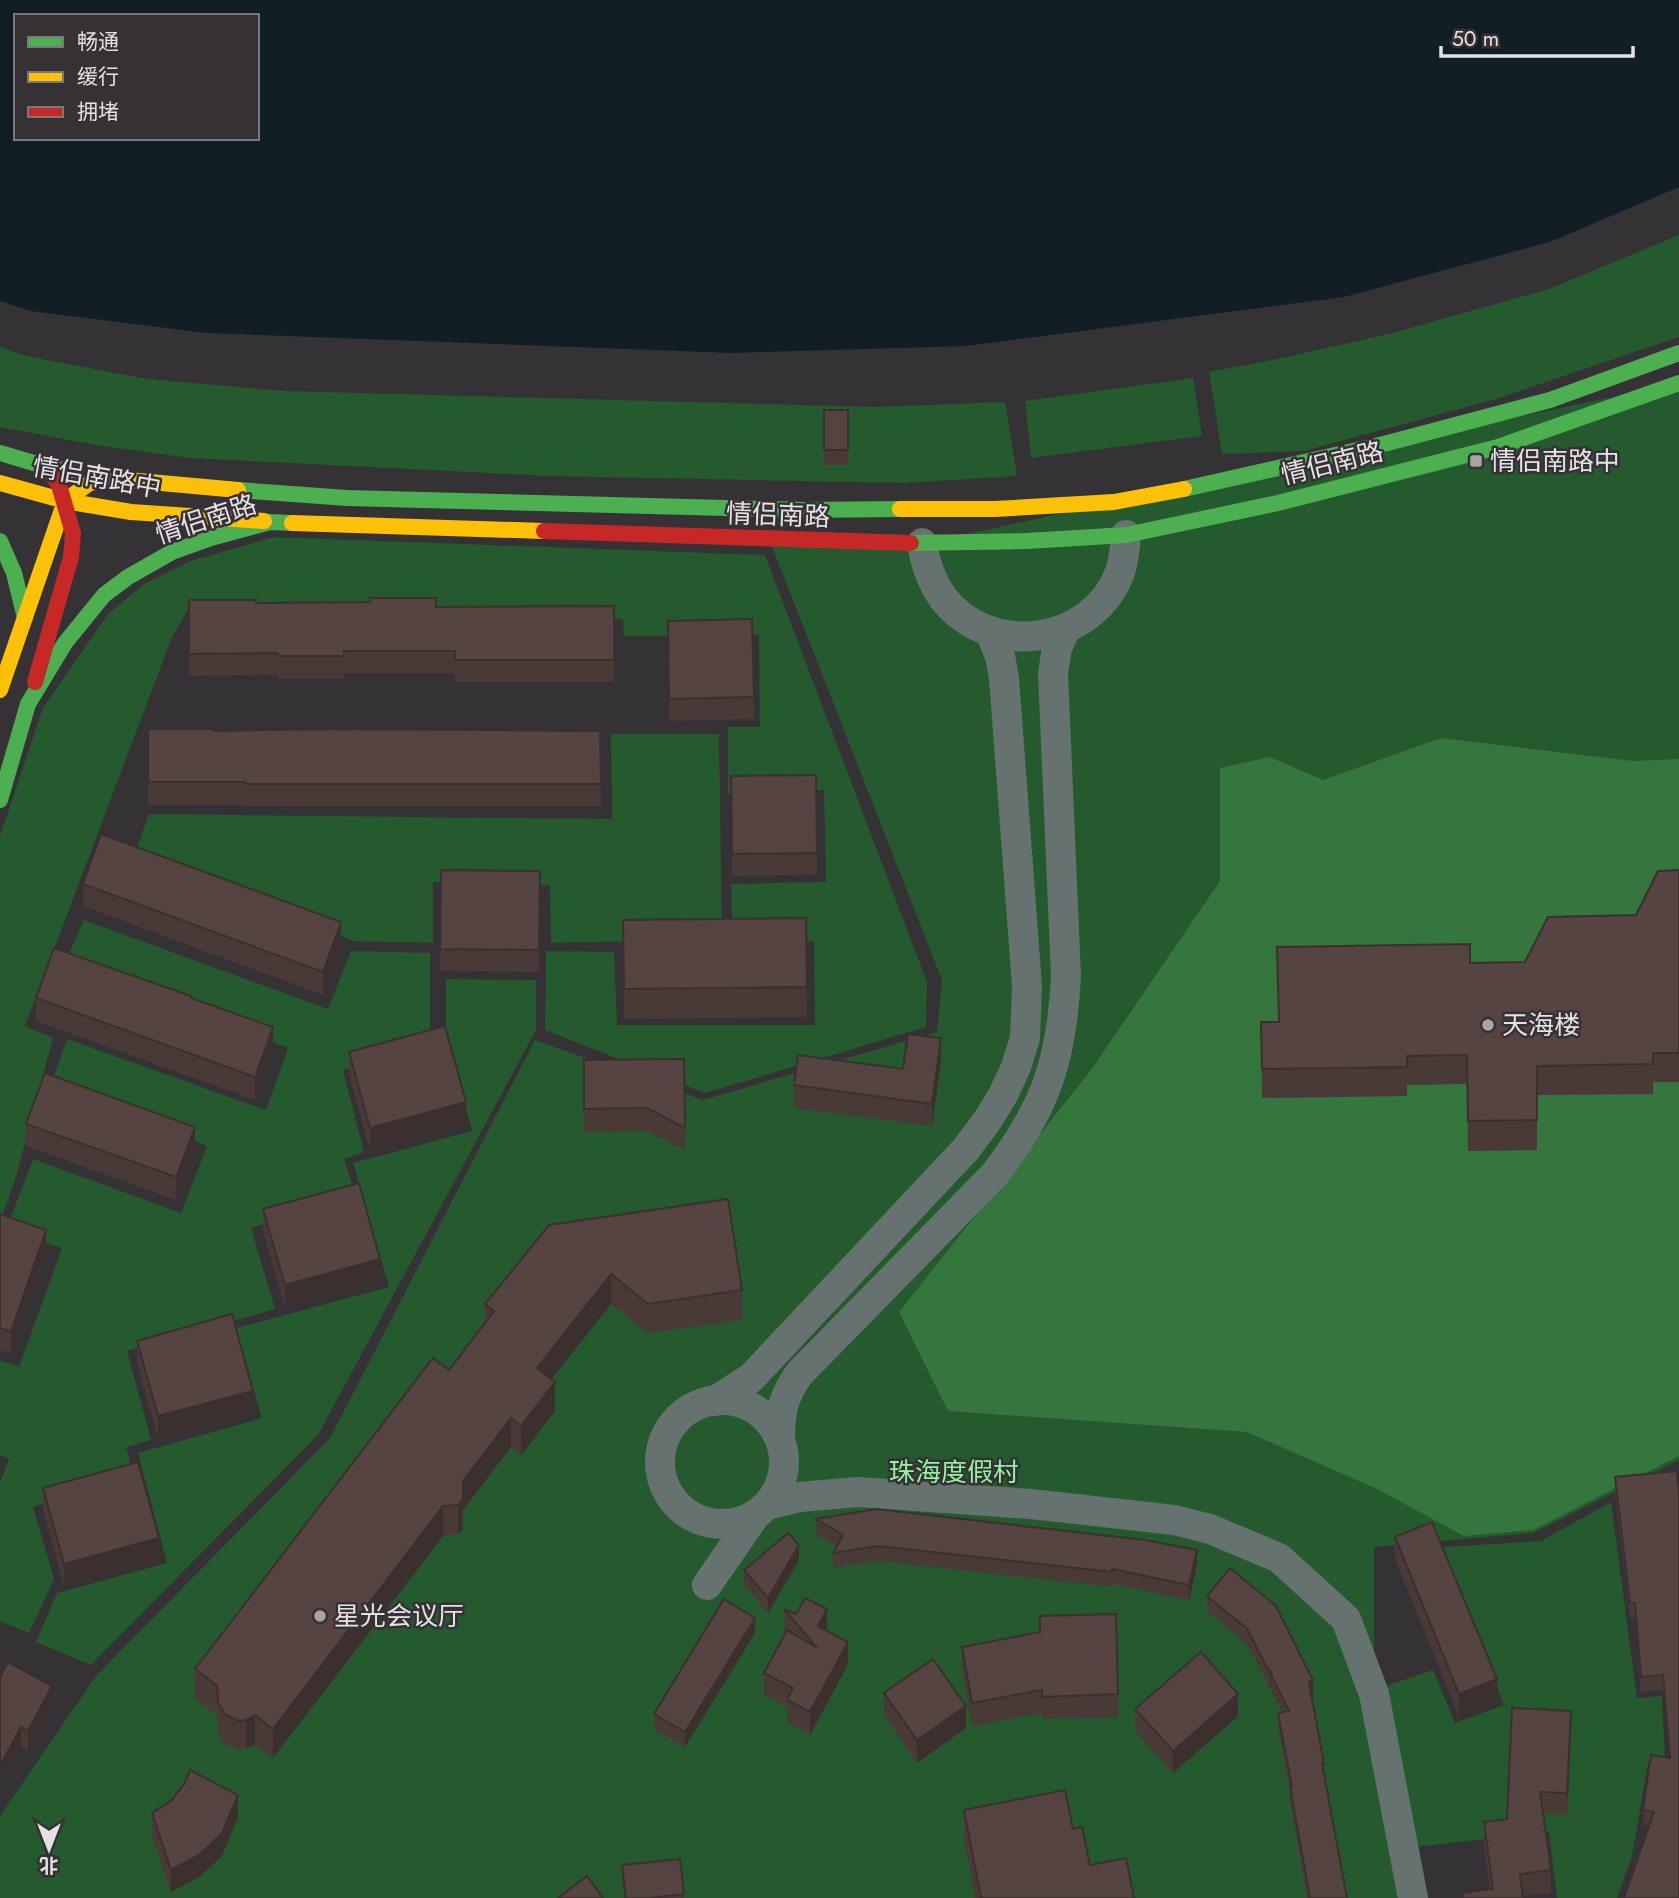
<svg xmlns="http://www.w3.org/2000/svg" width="1679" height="1898" font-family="Jost,'Noto Sans SC',sans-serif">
	<rect width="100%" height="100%" fill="#343234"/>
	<path fill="#245a2d" d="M1679 235V337L1496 399 1304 451 1222 454 1209 372 1287 357 1392 333 1549 289Z
		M0 347 26 356 147 379 285 391 875 407 1005 402 1017 476 904 483 550 476 190 458 95 445 0 427Z
		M1193 378 1202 436 1031 458 1025 401Z
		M1679 383V1460L1533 1533 1374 1547V1694L1413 1898H0V1816L96 1676 330 1438 535 1040 703 1100 937 1032 942 980 769 539 923 543Z
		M273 537 765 555 927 982 926 1027 705 1093 545 1030 546 951 614 952 617 1025H815L814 941H733L731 884 826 882 824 790 728 794V727H760L759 635 624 636 623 619 187 611 172 637 25 1026 53 1038 17 1173 0 1223V836L43 708 108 614 144 584 191 561Z
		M611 734H719L722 939 551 943 550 885 433 882V943L354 941 133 858 149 814 612 819Z
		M84 920 328 1009 351 951 430 953V1043L343 1070 364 1152 344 1159 356 1196 251 1228 275 1309 127 1351 151 1440 126 1447 134 1477 33 1507 54 1579 29 1633 0 1621V1483L9 1459 0 1455V1360L19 1367 62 1248 6 1230 33 1159 181 1213 207 1146 50 1087 67 1039 266 1110 288 1048 64 965Z
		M446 979 536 980V1030L318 1435 91 1665 36 1642 57 1593 167 1563 138 1453 262 1418 236 1328 389 1287 353 1163 472 1131 446 1033Z
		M1611 1502 1637 1698 1662 1696 1665 1761 1648 1763 1632 1856 1617 1898H1557L1549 1832 1415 1847 1383 1687 1433 1670 1455 1723 1504 1705 1442 1547 1541 1541Z"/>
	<path fill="#35753e" d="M1441 738 1633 761 1679 759V1456L1533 1530 1464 1536 1377 1489 1247 1432 948 1411 899 1312 1091 1070 1220 881V768L1270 757 1323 780Z"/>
	<path fill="#111e25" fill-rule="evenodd" d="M0 0H1679V187L1550 242 1344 297 966 346 732 353 207 333 31 311 0 301ZM16 16H257V138H16Z"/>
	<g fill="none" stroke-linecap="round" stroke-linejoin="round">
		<path stroke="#65726f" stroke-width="30" d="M922 543C925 563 931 581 943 598 990 659 1093 645 1120 572 1124 560 1125 548 1126 535
			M660 1462a62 62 0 1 1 124 0a62 62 0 1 1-124 0Z
			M715 1401 751 1378 966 1149 987 1121 1003 1095 1016 1067 1025 1038 1027 986 1004 678 1000 656 990 632
			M780 1439C780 1411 783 1397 799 1374L995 1174C1046 1108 1062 1059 1066 976L1053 673 1057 648 1066 628
			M767 1505 800 1497 858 1492 1031 1504 1174 1520 1210 1529 1279 1558 1346 1619 1374 1694 1413 1898
			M707 1585 756 1514"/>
		<path stroke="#4caf50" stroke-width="16" d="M0 453 47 467 73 471
			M1184 489 1380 445 1550 400 1679 353
			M238 490 347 498 805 510 900 509
			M0 541 14 573 25 618
			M911 543 1027 541 1126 535 1278 503 1498 447 1679 383
			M0 800 28 704 65 643 104 595 128 577 172 552 211 538 270 522 292 523"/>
		<path stroke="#ffc107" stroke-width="16" d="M0 483 65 501 131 512 264 521
			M900 509H995L1114 502 1184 489
			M292 523 544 531
			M0 690 65 501 88 484 106 478 238 490"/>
		<path stroke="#c62828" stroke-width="16" d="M544 531 911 543
			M35 682 71 557 73 533 59 485 47 467"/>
	</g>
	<path fill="#493a38" d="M824 410H848V465H824Z
		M189 600 256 603 436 607 614 606V682H455V673H344V679H278V675L189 676Z
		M752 619 754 719 669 721 668 621Z
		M148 729 214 731H600L601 806H245V805H148Z
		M731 776 817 853V875L732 876Z
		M441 870 540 871 539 972 440 971Z
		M1679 870V1082H1653V1094L1537 1095V1150L1468 1151 1467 1084 1407 1085V1096L1262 1098 1261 1022H1278L1470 963 1525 962 1636 915Z
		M83 884 341 945 323 995 83 906Z
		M806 918 807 1017 624 1019 623 920Z
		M36 998H191L273 1049 255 1100 36 1021Z
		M349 1052 466 1124 370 1150 349 1075Z
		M684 1059 685 1150 647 1131 584 1132V1060Z
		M941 1061 932 1126 794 1108V1085L903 1069Z
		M26 1124 195 1149 176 1200 26 1146Z
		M263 1209 380 1281 285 1307 263 1231Z
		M0 1214 46 1252 11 1354 0 1350Z
		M549 1225 742 1290V1320L648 1333 611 1304 551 1379 555 1411 521 1455 511 1447 463 1510V1529L458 1534 443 1536 273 1758 255 1745 246 1749 239 1750 225 1744 218 1732 217 1715 195 1698V1669L449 1370 485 1322V1304Z
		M137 1341 253 1413 158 1439 137 1363Z
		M1615 1477 1679 1490V1898L1649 1826 1643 1825V1810L1669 1758 1663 1690 1641 1692 1635 1618H1630L1615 1492Z
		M43 1488 159 1560 64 1586 43 1510Z
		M816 1519 1197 1565 1189 1600 1112 1584V1587L878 1561 833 1568V1553L837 1546 816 1535Z
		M1395 1537 1497 1701 1459 1716 1395 1560Z
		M799 1560 768 1613 744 1585V1570Z
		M1230 1568 1313 1695H1312L1324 1764V1774L1347 1898H1307L1290 1802V1792L1278 1728V1713L1282 1712 1272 1692 1271 1687 1270 1688 1247 1644 1207 1611V1596Z
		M784 1609 827 1631 848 1664 810 1735 787 1722V1707L764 1695V1673L785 1634 784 1632Z
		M1040 1616 1118 1694V1717L1042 1719V1713L972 1726 962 1669V1647L1040 1632Z
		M755 1633 685 1747 654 1729V1714Z
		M8 1662 52 1706 28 1751 21 1747Z
		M884 1693 966 1728 917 1763 884 1715Z
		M1135 1709 1238 1716 1173 1773 1135 1731Z
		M1571 1734 1567 1815 1543 1814 1551 1870V1893L1523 1896V1898H1463V1893L1490 1889 1484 1845V1822L1507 1819Z
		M964 1810 1073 1829 1090 1865 1134 1898H975L964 1839Z
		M152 1813 238 1817 222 1856 199 1877 171 1892 152 1835Z
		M680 1859 684 1898H624L622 1880V1865Z"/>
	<path fill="#3c302e" d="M341 922V945L323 995V972Z
		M273 1027V1049L255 1100V1077Z
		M941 1038V1061L932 1126V1104Z
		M466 1102V1124L370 1150V1128Z
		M195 1127V1149L176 1200V1177Z
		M46 1230V1252L11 1354V1332Z
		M380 1259V1281L285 1307V1285Z
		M611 1274V1304L537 1397V1368Z
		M555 1382V1411L521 1455V1426Z
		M253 1391V1413L158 1439V1416Z
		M511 1418V1447L463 1510V1529L458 1534V1505L463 1481Z
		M443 1506V1536L273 1758V1729Z
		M159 1538V1560L64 1586V1564Z
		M799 1545V1560L768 1613V1598Z
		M1197 1550V1565L1189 1600V1585Z
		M827 1609V1632L818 1626Z
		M755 1618V1633L685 1747V1732Z
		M848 1642V1664L810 1735V1712Z
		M1271 1672V1687L1270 1688V1673Z
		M1497 1679V1701L1459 1716V1694Z
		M1313 1680V1695L1309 1697V1682Z
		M52 1686V1706L28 1751V1731Z
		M1238 1694V1716L1173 1773V1751Z
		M966 1706V1728L917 1763V1740Z
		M1571 1711V1734L1567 1815V1793Z
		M255 1715V1745L246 1749V1720Z
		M21 1727V1747L0 1786V1766Z
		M238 1795V1817L222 1856 199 1877 171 1892V1870Z"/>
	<path fill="#554441" stroke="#3c302e" stroke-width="2" d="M824 410H848V450H824Z
		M370 598H436V607L614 606V660H455V651H344V656H278V653L189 654V600H256V603L370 602Z
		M752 619 754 697 669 699 668 621Z
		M148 729H214V731L339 729 600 731 601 784H245V782H148Z
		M816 775 817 853 732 854 731 776Z
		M101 834 341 922 323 972 83 884Z
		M441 870 540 871 539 950 440 949Z
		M1679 870V1053H1653V1064L1537 1066V1120L1468 1121 1467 1055 1407 1056V1067L1262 1069 1261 1022H1279L1277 947 1470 944V963L1525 962 1548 917 1636 915 1658 871Z
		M806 918 807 987 624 989 623 920Z
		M54 948 191 996V998L273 1027 255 1077 36 998Z
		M445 1026 466 1102 370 1128 349 1052Z
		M908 1034 941 1038 932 1104 794 1085 798 1055 903 1069Z
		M684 1059 685 1128 647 1108 584 1109V1060Z
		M45 1073 195 1127 176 1177 26 1124Z
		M359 1183 380 1259 285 1285 263 1209Z
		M728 1199 742 1290 648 1304 611 1274 537 1368 555 1382 521 1426 511 1418 463 1481V1499L458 1505 443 1506 273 1729 255 1715 246 1720 239 1721 225 1715 218 1702 217 1686 195 1669 433 1358 449 1370 494 1311 485 1304 549 1225Z
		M0 1214 46 1230 11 1332 0 1328Z
		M232 1314 253 1391 158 1416 137 1341Z
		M138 1462 159 1538 64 1564 43 1488Z
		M1677 1471 1679 1490V1898H1624L1654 1812 1643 1810 1651 1755 1670 1758 1663 1675 1641 1677 1635 1603H1630L1615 1477Z
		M876 1509 1145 1540 1197 1550 1189 1585 1112 1569V1572L878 1546 833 1553 843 1535 816 1519Z
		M1432 1522 1497 1679 1459 1694 1395 1537Z
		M788 1533 799 1545 768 1598 744 1570Z
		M1230 1568 1276 1606 1313 1680 1309 1682 1324 1764H1322L1347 1898H1310L1290 1787H1292L1278 1713 1289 1711 1272 1677 1271 1672 1270 1673 1247 1629 1207 1596Z
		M805 1598 827 1609 818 1626 848 1642 810 1712 787 1700 793 1688 764 1673 787 1630 817 1648 784 1609 796 1614Z
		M724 1599 755 1618 685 1732 654 1714Z
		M1116 1614 1118 1694 1042 1697V1690L972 1703 962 1647 1040 1632V1616Z
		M1201 1652 1238 1694 1173 1751 1135 1709Z
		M933 1659 966 1706 917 1740 884 1693Z
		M8 1662 52 1686 28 1731 21 1727 0 1766V1677Z
		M1512 1708 1571 1711 1567 1793 1540 1792 1551 1870 1520 1874 1523 1898H1463V1893L1493 1889 1484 1822 1507 1819Z
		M190 1770 238 1795 222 1833 199 1855 171 1870 152 1813 171 1801 184 1784Z
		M1065 1790 1073 1829 1082 1827 1090 1865 1126 1858 1134 1898H981L964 1810Z
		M680 1859 684 1894 650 1898H626L622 1865Z
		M587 1876 603 1898H558Z"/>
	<g fill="#a7a4a7" stroke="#353135" stroke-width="2.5">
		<rect x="1469" y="454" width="14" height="14" rx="3.5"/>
		<circle cx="1488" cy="1025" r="7"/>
		<circle cx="320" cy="1616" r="7"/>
	</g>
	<g text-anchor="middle" stroke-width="5" stroke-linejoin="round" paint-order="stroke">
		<g font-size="26" fill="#e5e2e5" stroke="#353135" text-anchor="start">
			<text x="1490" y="470">情侣南路中</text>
			<text x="1502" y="1034">天海楼</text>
			<text x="334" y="1625">星光会议厅</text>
		</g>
		<g font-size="26" fill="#e5e2e5" stroke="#353135">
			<text transform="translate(1332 463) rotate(-14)" y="9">情侣南路</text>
			<text transform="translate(97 477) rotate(10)" y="9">情侣南路中</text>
			<text transform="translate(778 515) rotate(2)" y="9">情侣南路</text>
			<text transform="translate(206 519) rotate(-18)" y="9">情侣南路</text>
		</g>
		<g font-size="26" fill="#92f39c" stroke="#353135">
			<text x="954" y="1481">珠海度假村</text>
		</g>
	</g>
	<rect x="14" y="14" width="245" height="126" fill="#353135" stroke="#7b787b" stroke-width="2"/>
	<rect x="28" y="37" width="35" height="10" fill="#4caf50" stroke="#7b787b" stroke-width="2"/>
	<text x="77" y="49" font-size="21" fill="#e5e2e5">畅通</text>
	<rect x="28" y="72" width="35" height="10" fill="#ffc107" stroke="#7b787b" stroke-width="2"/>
	<text x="77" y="84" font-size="21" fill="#e5e2e5">缓行</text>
	<rect x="28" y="107" width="35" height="10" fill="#c62828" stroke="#7b787b" stroke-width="2"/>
	<text x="77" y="119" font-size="21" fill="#e5e2e5">拥堵</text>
	<g transform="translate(49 1849) rotate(180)" stroke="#353135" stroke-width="5" paint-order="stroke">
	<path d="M0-5L12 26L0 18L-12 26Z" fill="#e5e2e5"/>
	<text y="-10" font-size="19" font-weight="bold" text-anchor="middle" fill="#e5e2e5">北</text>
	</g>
	<path d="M1441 46v10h192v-10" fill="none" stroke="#e5e2e5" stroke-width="3.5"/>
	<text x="1452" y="46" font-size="21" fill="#e5e2e5" stroke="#353135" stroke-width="5" paint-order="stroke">50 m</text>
</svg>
